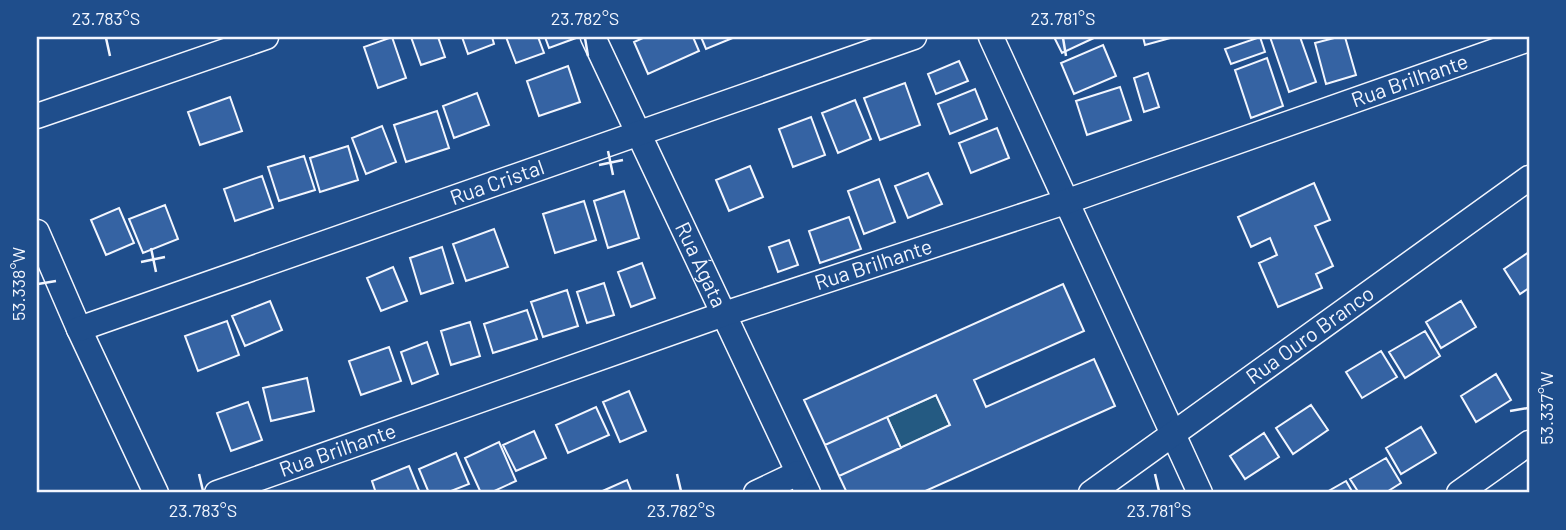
<svg xmlns="http://www.w3.org/2000/svg" width="1566" height="530" font-family="Barlow,sans-serif">
	<rect width="100%" height="100%" fill="#1f4e8c"/>
	<path fill="#245a82" stroke="#a8bbd7" stroke-width="2" d="M936 395 950 425 901 448 887 417Z"/>
	<path fill="#3563a3" stroke="#f2f6ff" stroke-width="2" d="M392 37 406 78 378 88 364 47Z
		M411 37H438L445 57 421 65Z
		M462 37H492L494 44 468 54Z
		M506 37H538L544 53 516 63Z
		M545 37H575L576 38 549 48Z
		M645 37H693L699 51 648 74 634 42Z
		M701 37H735L706 49Z
		M1054 37H1096L1062 53Z
		M1143 37H1174L1145 45Z
		M1260 37 1265 52 1231 64 1225 49Z
		M1270 37H1300L1316 82 1289 92Z
		M1338 37H1345L1356 75 1326 84 1315 43Z
		M1103 45 1116 76 1074 94 1061 63Z
		M1267 58 1283 106 1251 118 1235 70Z
		M959 61 968 81 936 94 928 74Z
		M568 66 580 102 539 116 527 81Z
		M1148 73 1159 107 1144 112 1134 78Z
		M905 83 920 125 880 140 864 98Z
		M1120 87 1131 120 1087 135 1076 101Z
		M975 89 987 119 950 134 938 104Z
		M477 93 489 125 454 138 443 106Z
		M230 97 242 131 200 145 188 112Z
		M855 100 871 139 838 153 822 113Z
		M437 111 449 148 406 162 394 125Z
		M811 117 825 155 793 167 779 129Z
		M382 126 396 162 366 174 352 138Z
		M997 128 1009 158 971 173 959 143Z
		M348 146 358 180 320 192 310 158Z
		M304 156 315 190 279 201 268 167Z
		M750 166 763 197 729 211 716 180Z
		M928 173 942 204 908 218 895 186Z
		M262 176 273 208 235 221 224 189Z
		M879 179 895 222 864 234 848 191Z
		M1314 183 1330 220 1315 226 1333 266 1316 274 1322 288 1278 307 1259 263 1277 255 1270 238 1251 247 1238 217Z
		M624 191 639 238 608 248 594 201Z
		M584 201 596 240 555 253 543 214Z
		M165 205 178 239 143 253 129 219Z
		M119 208 134 243 106 255 91 220Z
		M849 217 861 249 820 263 809 231Z
		M494 229 508 267 466 281 453 244Z
		M789 240 798 265 778 272 769 247Z
		M442 247 453 283 421 294 410 258Z
		M1529 252V288L1520 294 1504 269Z
		M642 263 655 298 631 307 618 272Z
		M393 267 407 301 381 311 367 278Z
		M604 283 614 315 587 323 577 292Z
		M1063 284 1084 331 974 380 986 407 1094 359 1115 406 921 493H847L839 476 950 425 936 395 825 445 804 400Z
		M567 290 578 326 543 337 531 302Z
		M270 301 282 330 245 346 232 316Z
		M1461 301 1476 327 1441 348 1426 322Z
		M527 310 537 339 493 353 484 324Z
		M227 321 239 355 198 371 185 336Z
		M470 322 480 356 451 365 441 331Z
		M1425 331 1440 356 1405 378 1389 352Z
		M427 342 438 374 412 384 401 352Z
		M389 347 401 381 361 395 349 361Z
		M1381 351 1397 377 1362 398 1346 372Z
		M1496 374 1511 400 1476 422 1461 396Z
		M307 378 314 411 271 421 263 388Z
		M629 391 646 431 620 442 603 402Z
		M248 402 262 440 231 451 217 413Z
		M1311 405 1328 430 1293 454 1276 428Z
		M596 407 609 435 568 453 556 425Z
		M887 417 901 448 839 476 825 445Z
		M1421 427 1436 453 1401 474 1386 448Z
		M534 431 546 458 516 471 503 445Z
		M1264 433 1279 457 1245 479 1230 456Z
		M499 442 516 481 490 493H481L465 458Z
		M456 453 469 484 446 493H429L419 469Z
		M1386 458 1401 483 1385 493H1359L1350 479Z
		M409 466 420 493H376L372 481Z
		M627 480 632 493H598Z
		M1346 481 1353 493H1325Z"/>
	<g fill="none" stroke-linecap="round" stroke-linejoin="round">
		<defs>
			<g id="minor">
				<path id="s1" d="M593 37 808 493"/>
				<path d="M991 37 1200 493"/>
				<path d="M37 116 266 37"/>
				<path d="M37 232 79 329 156 493"/>
				<path id="s2" d="M79 329 914 37"/>
				<path id="s3" d="M217 493 724 314 1068 201 1529 39"/>
				<path d="M756 493 798 473"/>
				<path id="s4" d="M1091 493 1529 178"/>
				<path d="M1459 493 1529 443"/>
			</g>
		</defs>
		<use href="#minor" stroke="#f2f6ff" stroke-width="27"/>
		<use href="#minor" stroke="#1f4e8c" stroke-width="24"/>
	</g>
	<path fill="none" stroke="#f2f6ff" stroke-width="2.5" d="M106 38 110 56M585 38 588 56M1063 38 1066 56M608 151 613 175M599 165 623 160M151 248 156 272M141 262 165 257M38 284 56 281M1510 411 1528 408M199 474 203 491M677 474 681 491M1155 474 1159 491"/>
	<g text-anchor="middle" stroke-width="5" stroke-linejoin="round" paint-order="stroke">
		<g font-size="21" fill="#f2f6ff" stroke="#1f4e8c">
			<text dy="7" stroke="none"><textPath href="#s3" startOffset="1262">Rua Brilhante</textPath></text>
			<text dy="7" stroke="none"><textPath href="#s2" startOffset="443">Rua Cristal</textPath></text>
			<text dy="7" stroke="none"><textPath href="#s1" startOffset="252">Rua Ágata</textPath></text>
			<text dy="7" stroke="none"><textPath href="#s3" startOffset="695">Rua Brilhante</textPath></text>
			<text dy="7" stroke="none"><textPath href="#s4" startOffset="270">Rua Ouro Branco</textPath></text>
			<text dy="7" stroke="none"><textPath href="#s3" startOffset="128">Rua Brilhante</textPath></text>
		</g>
	</g>
	<rect width="1566" height="530" fill="none" stroke="#1f4e8c" stroke-width="77"/>
	<rect x="38" y="38" width="1490" height="453" fill="none" stroke="#f2f6ff" stroke-width="2.5"/>
	<g font-size="18" text-anchor="middle" fill="#f2f6ff">
		<text x="106" y="25">23.783°S</text>
		<text x="585" y="25">23.782°S</text>
		<text x="1063" y="25">23.781°S</text>
		<text transform="translate(19 284) rotate(-90)" y="6">53.338°W</text>
		<text transform="translate(1547 408) rotate(-90)" y="6">53.337°W</text>
		<text x="203" y="517">23.783°S</text>
		<text x="681" y="517">23.782°S</text>
		<text x="1159" y="517">23.781°S</text>
	</g>
</svg>
